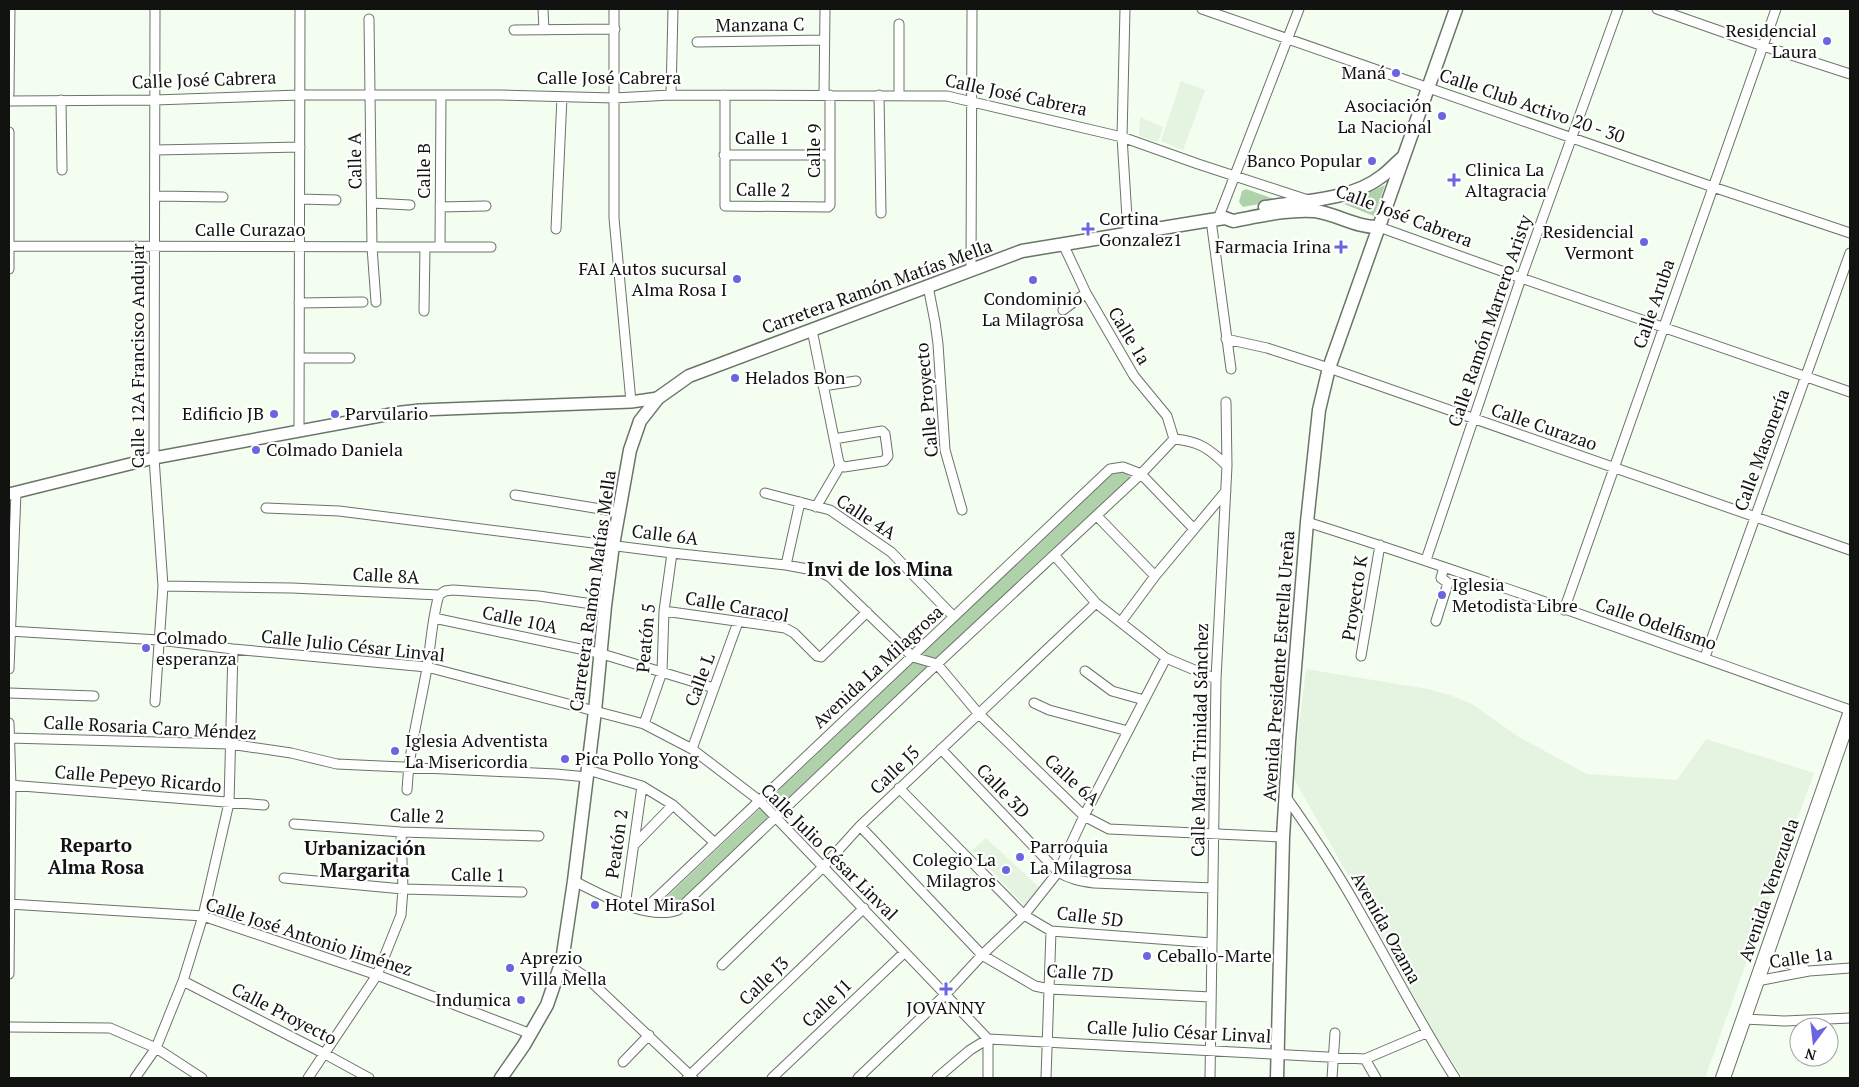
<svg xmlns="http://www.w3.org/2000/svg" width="1859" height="1087" font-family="'PT Serif',serif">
	<rect width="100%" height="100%" fill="#f3fef1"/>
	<path fill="#e4f4e1" d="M1181 81 1205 90 1183 150 1161 141Z
		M1140 117 1163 127 1158 142 1139 136Z
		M1306 669 1428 689 1450 695 1472 704 1519 737 1587 774 1677 780 1706 739 1814 773 1705 1078H1463L1433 1032 1358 893 1293 777Z
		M986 838 1043 891 1025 906 972 850Z"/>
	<path fill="#b0d2ab" d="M1385 185 1374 216 1344 204Z
		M1246 189 1274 199V201L1243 207 1239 202 1242 191Z
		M1123 472 1131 477 675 906 668 909 657 906 1113 473Z"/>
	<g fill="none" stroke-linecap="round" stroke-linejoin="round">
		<defs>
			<path id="minor" d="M543 9 544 30
				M614 9V218L631 402
				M1125 9 1122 137 1128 234
				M1202 9 1713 187 1850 233
				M1657 9 1763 46 1850 74
				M369 19 372 247 376 302
				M514 30 615 29
				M697 42 824 40
				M9 94 10 9
				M671 95 673 9
				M725 95V206L828 207 830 205V95
				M824 95 825 9
				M879 95 881 213
				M899 95V24
				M61 100 62 170
				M9 101 155 100 300 95H499L614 98 671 95 947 96 1122 137 1198 164 1308 200
				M9 132V269
				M155 150 300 147
				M724 155H830
				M155 196 223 197
				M300 199 336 200
				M372 203 410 205
				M440 207 486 206
				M1218 219 1299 9
				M1211 220 1231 369
				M1379 227 1521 278 1850 392
				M556 229 562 97
				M1063 244 1086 293 1134 376 1167 416 1174 439
				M9 246 491 247
				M440 247 441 95
				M971 271 972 9
				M928 286 935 322 938 344 945 450 962 510
				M299 303 363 302
				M1063 310 1086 293
				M424 311 425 247
				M812 330 839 463 844 467 884 461 888 456 885 434 882 431 834 439
				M1226 339 1267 348 1329 368 1850 550
				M299 358H350
				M823 386 856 381
				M299 430 300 9
				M1174 439C1198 441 1209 448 1227 466
				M765 493 830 510 891 552 954 617
				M515 495 619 512
				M816 507 840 466
				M266 508 339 511 672 553 786 565 818 571 830 577 913 657 937 664 978 713 1084 816 1109 829 1283 837
				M1097 516 1155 576
				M1307 522C1490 580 1670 647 1850 710
				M1055 556 1096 603 1166 658 1216 679
				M1426 560 1521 278 1618 9
				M786 565 800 502
				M163 586 292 588 439 595 445 591 453 590 539 596 605 606
				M1564 610 1776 9
				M664 611 785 628 794 633 817 656 821 657 867 612
				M434 618 599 653 714 688
				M1436 621 1448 583 1441 578 1444 567
				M1121 622 1155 576 1226 491
				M9 631 159 640 233 649 427 667 644 724 692 749 760 801 988 1039 1365 1059 1426 1033
				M1361 656 1380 545
				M1705 657 1850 253
				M9 669 16 492
				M1085 671 1112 691 1144 700
				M9 693 94 696
				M155 702 163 586 154 458 155 9
				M1034 703 1049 710 1128 731
				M9 723 11 785 9 974
				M644 724 662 672 664 611 672 553
				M9 738 230 744 291 753 337 764 556 774 587 777
				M692 749 738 622
				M941 749 1058 872C1070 879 1080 881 1094 883L1213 888
				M588 770 642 786 673 805 715 843
				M9 785 264 805
				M899 788 1024 915 1051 931 1212 943
				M407 790C409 749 420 708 427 668 431 644 432 618 439 595
				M1286 797C1313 835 1339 874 1362 916 1393 970 1421 1025 1455 1078
				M294 824 401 832 539 836
				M860 826 982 955 1035 986 1049 989 1211 997
				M634 845 673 805
				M284 878 403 889 522 892
				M574 881C602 895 647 921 678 910L937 664 1141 474 1174 439
				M9 904 203 916 377 975 531 1034
				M625 906 642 786
				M644 910 1110 469 1123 467 1141 474 1194 529
				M1766 956 1806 970
				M562 961 586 977 693 1078
				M722 965 823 867 860 826 1096 603
				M183 981 325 1054 369 1078
				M1757 981 1809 971 1850 968
				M1744 1019 1785 1021 1850 1018
				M9 1027 110 1028 156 1048 202 1078
				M988 1039V1078
				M1365 1059 1376 1078
				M623 1062 649 1035
				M135 1078 156 1048 183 981 203 916 229 803 233 649
				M308 1078 377 975 401 915 403 889 401 832
				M687 1078 864 908
				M772 1078 905 952
				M858 1078 946 994 982 955 1024 915 1058 872 1084 816 1166 658
				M937 1078 970 1050 988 1039
				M1046 1078 1051 931
				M1210 1078 1216 679 1227 466 1226 402
				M1332 1078 1335 1033"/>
			<path id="tertiary" d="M9 494 154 458 402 412 420 410 631 402 658 398"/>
			<path id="secondary" d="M1265 207C1302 201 1352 200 1382 176 1389 171 1395 164 1402 158
				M501 1078 524 1045 547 1005 562 961 574 881 595 711 605 606 613 545 630 450 640 421 658 398 689 376 1022 251 1211 220 1225 218 1233 221C1260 216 1288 209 1315 211 1337 214 1357 228 1379 227
				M1277 1078 1283 837 1289 741 1307 522 1319 410 1329 368 1456 9"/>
			<path id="primary" d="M1723 1078 1850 714"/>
		</defs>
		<use href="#minor" stroke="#6a7469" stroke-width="11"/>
		<use href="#tertiary" stroke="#6a7469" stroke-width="14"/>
		<use href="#secondary" stroke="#6a7469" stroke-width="15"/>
		<use href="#primary" stroke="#6a7469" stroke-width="16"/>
		<use href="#minor" stroke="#fff" stroke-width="9"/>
		<use href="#tertiary" stroke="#fff" stroke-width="11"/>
		<use href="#secondary" stroke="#fff" stroke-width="12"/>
		<use href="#primary" stroke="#fff" stroke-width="14"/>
	</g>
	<g fill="#6b66df" stroke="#fff" stroke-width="2">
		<circle cx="1827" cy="41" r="5"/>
		<circle cx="1396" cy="73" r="5"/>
		<circle cx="1442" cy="116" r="5"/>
		<circle cx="1372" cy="161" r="5"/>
		<path d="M1451.5 172.5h5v5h5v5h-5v5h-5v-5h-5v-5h5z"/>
		<path d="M1085.5 221.5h5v5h5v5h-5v5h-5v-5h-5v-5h5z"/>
		<circle cx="1644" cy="242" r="5"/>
		<path d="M1338.5 239.5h5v5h5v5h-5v5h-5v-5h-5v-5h5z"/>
		<circle cx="737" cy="279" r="5"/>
		<circle cx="1033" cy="280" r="5"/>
		<circle cx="735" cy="378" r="5"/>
		<circle cx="274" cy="414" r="5"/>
		<circle cx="335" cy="414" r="5"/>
		<circle cx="256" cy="450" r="5"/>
		<circle cx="1442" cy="595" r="5"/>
		<circle cx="146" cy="648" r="5"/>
		<circle cx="395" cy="751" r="5"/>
		<circle cx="565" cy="759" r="5"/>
		<circle cx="1020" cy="857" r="5"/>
		<circle cx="1006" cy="870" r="5"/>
		<circle cx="595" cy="905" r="5"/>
		<circle cx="1147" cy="956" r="5"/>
		<circle cx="510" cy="968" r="5"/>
		<path d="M943.5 981.5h5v5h5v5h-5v5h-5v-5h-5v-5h5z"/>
		<circle cx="521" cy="1000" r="5"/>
	</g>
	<g text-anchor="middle" stroke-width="4.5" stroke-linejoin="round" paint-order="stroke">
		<g font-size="18" fill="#10130f" stroke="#fff">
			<text transform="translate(760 25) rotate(-1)" y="6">Manzana C</text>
			<text x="609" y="84">Calle José Cabrera</text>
			<text transform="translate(204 80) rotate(-2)" y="6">Calle José Cabrera</text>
			<text transform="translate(1016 95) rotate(12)" y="6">Calle José Cabrera</text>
			<text transform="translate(1532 106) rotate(19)" y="6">Calle Club Activo 20 - 30</text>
			<text x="762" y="144">Calle 1</text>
			<text transform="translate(814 151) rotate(-90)" y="6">Calle 9</text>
			<text transform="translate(355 161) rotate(-91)" y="6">Calle A</text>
			<text transform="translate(424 171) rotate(-90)" y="6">Calle B</text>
			<text transform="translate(763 190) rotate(1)" y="6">Calle 2</text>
			<text transform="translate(1404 216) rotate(21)" y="6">Calle José Cabrera</text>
			<text x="250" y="236">Calle Curazao</text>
			<text transform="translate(877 287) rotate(-20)" y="6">Carretera Ramón Matías Mella</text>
			<text transform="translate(1654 304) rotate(-71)" y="6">Calle Aruba</text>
			<text transform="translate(1490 321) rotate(-71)" y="6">Calle Ramón Marrero Aristy</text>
			<text transform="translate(1129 336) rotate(59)" y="6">Calle 1a</text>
			<text transform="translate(138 356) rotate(-90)" y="6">Calle 12A Francisco Andujar</text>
			<text transform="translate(927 400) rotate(-95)" y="6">Calle Proyecto</text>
			<text transform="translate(1544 427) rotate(19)" y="6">Calle Curazao</text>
			<text transform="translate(1762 450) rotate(-70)" y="6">Calle Masonería</text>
			<text transform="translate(866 517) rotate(33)" y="6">Calle 4A</text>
			<text transform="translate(665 535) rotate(7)" y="6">Calle 6A</text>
			<text transform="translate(386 576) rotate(3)" y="6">Calle 8A</text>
			<text transform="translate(593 591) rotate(-82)" y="6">Carretera Ramón Matías Mella</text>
			<text transform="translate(1355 598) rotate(-81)" y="6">Proyecto K</text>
			<text transform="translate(737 607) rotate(10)" y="6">Calle Caracol</text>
			<text transform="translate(520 620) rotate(12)" y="6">Calle 10A</text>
			<text transform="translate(1656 624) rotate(19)" y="6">Calle Odelfismo</text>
			<text transform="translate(646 638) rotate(-85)" y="6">Peatón 5</text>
			<text transform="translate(353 646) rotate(6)" y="6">Calle Julio César Linval</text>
			<text transform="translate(1279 666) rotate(-86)" y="6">Avenida Presidente Estrella Ureña</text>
			<text transform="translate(878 667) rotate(-43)" y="6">Avenida La Milagrosa</text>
			<text transform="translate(700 680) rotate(-70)" y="6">Calle L</text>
			<text transform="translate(150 728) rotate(3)" y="6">Calle Rosaria Caro Méndez</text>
			<text transform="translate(1200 740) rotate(-89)" y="6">Calle María Trinidad Sánchez</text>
			<text transform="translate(895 770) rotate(-44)" y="6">Calle J5</text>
			<text transform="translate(138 779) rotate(5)" y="6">Calle Pepeyo Ricardo</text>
			<text transform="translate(1072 780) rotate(42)" y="6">Calle 6A</text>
			<text transform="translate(1003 791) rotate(46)" y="6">Calle 3D</text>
			<text transform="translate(417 816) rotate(2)" y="6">Calle 2</text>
			<text transform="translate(617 844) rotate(-82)" y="6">Peatón 2</text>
			<text transform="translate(829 852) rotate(45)" y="6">Calle Julio César Linval</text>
			<text transform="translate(478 875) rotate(1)" y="6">Calle 1</text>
			<text transform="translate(1769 890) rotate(-71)" y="6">Avenida Venezuela</text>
			<text transform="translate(1090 917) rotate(7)" y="6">Calle 5D</text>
			<text transform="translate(1386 928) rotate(61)" y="6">Avenida Ozama</text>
			<text transform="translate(309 937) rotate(18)" y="6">Calle José Antonio Jiménez</text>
			<text transform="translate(1801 958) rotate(-8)" y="6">Calle 1a</text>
			<text transform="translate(1080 973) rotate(4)" y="6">Calle 7D</text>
			<text transform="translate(764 981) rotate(-44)" y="6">Calle J3</text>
			<text transform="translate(827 1003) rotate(-44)" y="6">Calle J1</text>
			<text transform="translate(284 1014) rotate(27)" y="6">Calle Proyecto</text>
			<text transform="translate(1179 1032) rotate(3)" y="6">Calle Julio César Linval</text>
		</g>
		<g font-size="18" fill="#10130f" stroke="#fff" text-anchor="start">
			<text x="1817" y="37" text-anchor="end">Residencial<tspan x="1817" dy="21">Laura</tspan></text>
			<text x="1386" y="79" text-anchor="end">Maná</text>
			<text x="1432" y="112" text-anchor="end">Asociación<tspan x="1432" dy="21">La Nacional</tspan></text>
			<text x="1362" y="167" text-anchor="end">Banco Popular</text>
			<text x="1465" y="176">Clinica La<tspan x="1465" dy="21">Altagracia</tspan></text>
			<text x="1099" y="225">Cortina<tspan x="1099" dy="21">Gonzalez1</tspan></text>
			<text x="1634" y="238" text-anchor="end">Residencial<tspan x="1634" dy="21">Vermont</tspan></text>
			<text x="1331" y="253" text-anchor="end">Farmacia Irina</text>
			<text x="727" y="275" text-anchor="end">FAI Autos sucursal<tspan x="727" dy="21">Alma Rosa I</tspan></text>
			<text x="1033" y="305" text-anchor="middle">Condominio<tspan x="1033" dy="21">La Milagrosa</tspan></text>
			<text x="745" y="384">Helados Bon</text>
			<text x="264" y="420" text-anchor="end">Edificio JB</text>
			<text x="345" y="420">Parvulario</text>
			<text x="266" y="456">Colmado Daniela</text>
			<text x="1452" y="591">Iglesia<tspan x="1452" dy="21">Metodista Libre</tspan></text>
			<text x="156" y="644">Colmado<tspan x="156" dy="21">esperanza</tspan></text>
			<text x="405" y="747">Iglesia Adventista<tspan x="405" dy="21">La Misericordia</tspan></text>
			<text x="575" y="765">Pica Pollo Yong</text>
			<text x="1030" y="853">Parroquia<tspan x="1030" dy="21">La Milagrosa</tspan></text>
			<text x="996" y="866" text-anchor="end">Colegio La<tspan x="996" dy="21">Milagros</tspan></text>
			<text x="605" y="911">Hotel MiraSol</text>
			<text x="1157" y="962">Ceballo-Marte</text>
			<text x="520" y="964">Aprezio<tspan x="520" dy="21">Villa Mella</tspan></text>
			<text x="511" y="1006" text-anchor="end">Indumica</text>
			<text x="946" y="1014" text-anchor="middle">JOVANNY</text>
		</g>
		<g font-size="19" font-weight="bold" fill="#10130f" stroke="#fff">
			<text x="880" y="576">Invi de los Mina</text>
			<text x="96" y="852">Reparto<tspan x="96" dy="22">Alma Rosa</tspan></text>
			<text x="365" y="855">Urbanización<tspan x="365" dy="22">Margarita</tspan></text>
		</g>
	</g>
	<rect width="1859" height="1087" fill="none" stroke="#10130f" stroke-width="20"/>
	<g transform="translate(1814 1042) rotate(195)"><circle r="24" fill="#ffffff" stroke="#9fa19f"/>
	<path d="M0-4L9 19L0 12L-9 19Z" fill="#6b66df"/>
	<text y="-8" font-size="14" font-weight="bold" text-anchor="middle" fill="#10130f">N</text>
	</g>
</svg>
